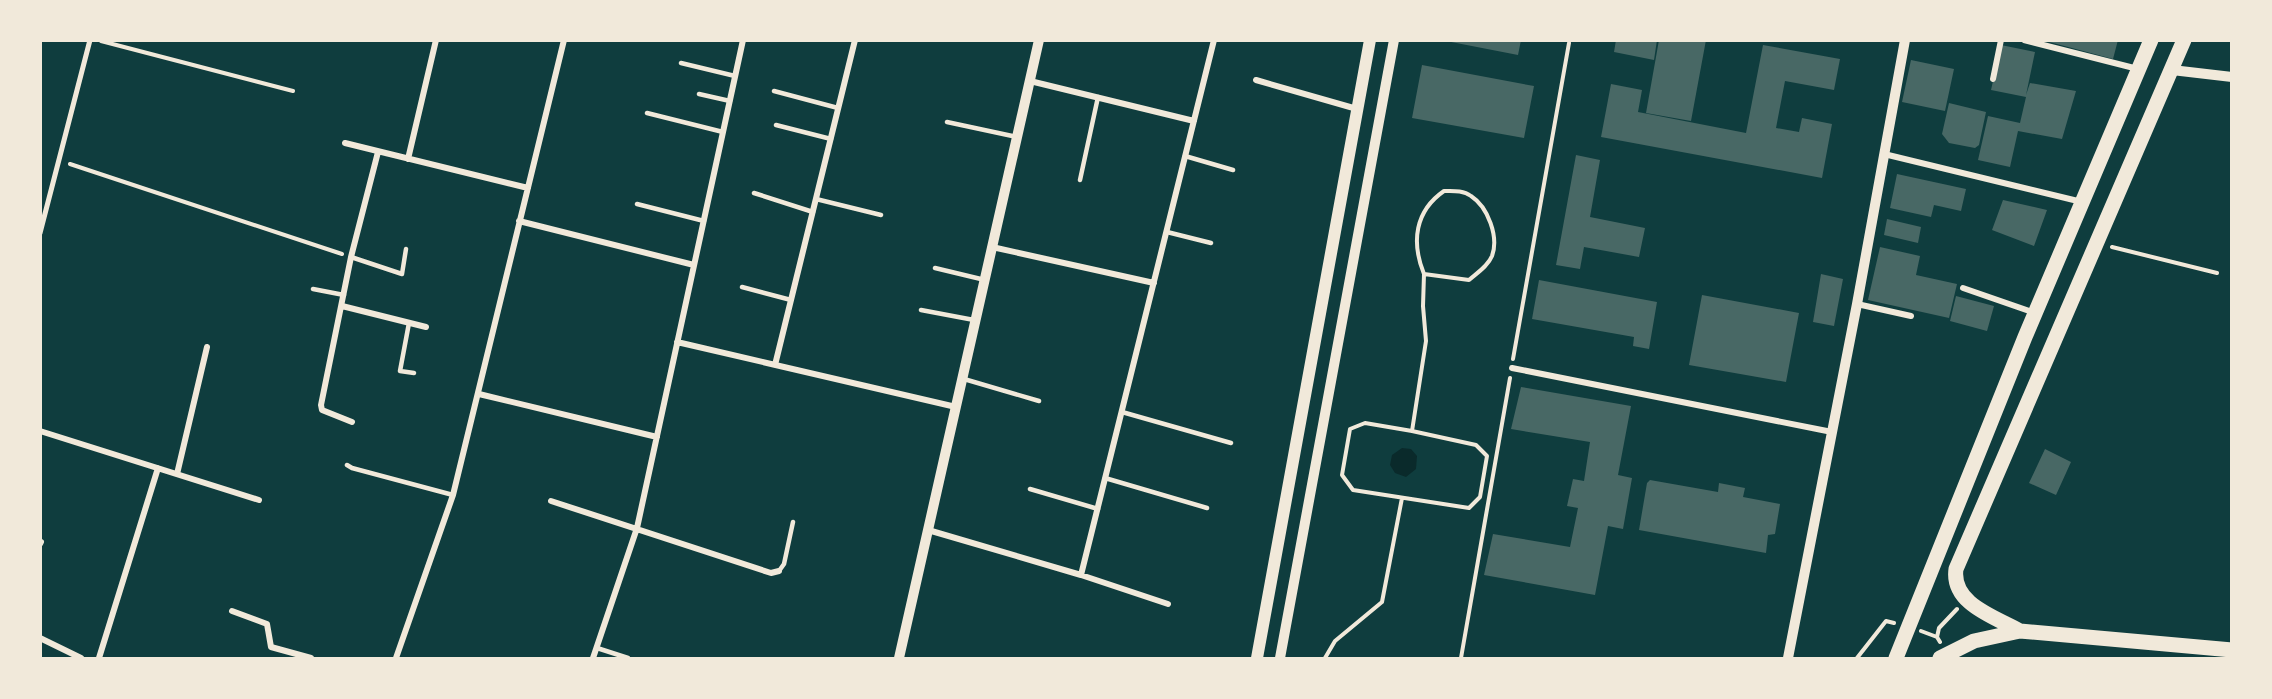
<svg xmlns="http://www.w3.org/2000/svg" width="2272" height="699" font-family="'Open Sans',sans-serif">
	<rect width="100%" height="100%" fill="#0f3d3e"/>
	<path fill="#0a2a2b" d="M1402 448 1411 449 1417 456 1416 469 1406 477 1395 473 1390 465 1392 455Z"/>
	<path fill="#486865" d="M1441 40H1521L1518 55Z
		M1616 40H1657L1654 60 1614 52Z
		M1659 40H1706L1691 121 1646 113Z
		M2042 40H2118L2113 59Z
		M1763 45 1840 59 1834 90 1785 81 1776 128 1799 132 1802 118 1832 124 1822 178 1601 137 1611 84 1642 90 1638 112 1746 133Z
		M2001 45 2035 52 2026 95 2030 83 2076 91 2062 139 2018 131 2010 167 1978 160 1988 116 2020 123 2026 97 1991 90Z
		M1911 60 1954 69 1945 111 1902 102Z
		M1422 65 1534 86 1524 138 1412 118Z
		M1949 103 1986 112 1979 145 1975 148 1949 143 1942 134Z
		M1576 155 1600 160 1590 217 1645 228 1639 257 1584 247 1580 269 1556 265Z
		M1897 174 1966 189 1961 211 1934 205 1931 217 1890 208Z
		M2003 200 2047 210 2034 246 1992 230Z
		M1887 219 1921 227 1918 243 1884 235Z
		M1880 247 1920 256 1916 275 1957 284 1949 318 1868 300Z
		M1821 274 1843 279 1834 326 1813 322Z
		M1539 280 1657 302 1649 349 1633 346 1634 337 1532 319Z
		M1702 295 1799 313 1786 382 1689 365Z
		M1956 296 1994 306 1987 331 1950 321Z
		M1521 387 1631 406 1618 475 1632 478 1623 529 1608 526 1595 595 1484 575 1493 534 1570 547 1578 508 1567 506 1573 479 1584 481 1590 442 1511 429Z
		M2045 449 2071 462 2056 495 2029 483Z
		M1650 480 1718 492 1719 483 1745 488 1743 497 1780 504 1775 534 1768 535 1766 553 1639 530 1647 483Z"/>
	<g fill="none" stroke-linecap="round" stroke-linejoin="round">
		<path stroke="#f1e9da" stroke-width="4" d="M101 41 293 91
			M70 164 342 254
			M1444 191C1453 191 1463 190 1471 196 1488 207 1499 237 1492 256 1488 266 1477 273 1469 280L1424 274C1411 242 1415 211 1444 191Z
			M2112 247 2217 273
			M1513 359 1569 43
			M1412 431 1365 423 1350 429 1342 475 1353 490 1469 508 1480 497 1487 456 1476 445 1412 431 1426 341 1423 306 1424 274
			M1921 631 1937 637 1940 642
			M1937 637 1939 628 1957 609
			M1325 658 1335 641 1382 602 1402 498
			M1461 658 1510 378
			M1857 658 1886 621 1894 623"/>
		<path stroke="#f1e9da" stroke-width="4.5" d="M681 63 735 76
			M774 91 838 108
			M699 94 730 101
			M647 113 723 132
			M947 122 1017 137
			M776 125 831 139
			M1185 156 1233 170
			M1080 180 1098 97
			M754 193 813 212
			M816 199 881 215
			M637 204 704 221
			M1167 232 1211 243
			M351 257 402 274 406 249
			M935 268 985 280
			M742 287 791 300
			M313 289 344 295
			M921 310 974 320
			M409 323 400 371 414 373
			M964 379 1039 401
			M1122 412 1231 443
			M347 465 352 468 453 495
			M1105 478 1207 508
			M1030 489 1098 509
			M779 571 784 564 793 522
			M597 648 628 658"/>
		<path stroke="#f1e9da" stroke-width="5" d="M40 233 90 40"/>
		<path stroke="#f1e9da" stroke-width="6" d="M2024 40 2138 69
			M1993 79 2001 40
			M1256 80 1357 109
			M1030 81 1194 121
			M345 143 528 188
			M1884 154 2082 202
			M408 159 436 40
			M519 221 694 265
			M992 247 1154 283
			M1963 288 2035 313
			M1857 304 1911 316
			M342 306 426 327
			M677 342 956 407
			M775 365 855 40
			M1512 368 1832 432
			M479 394 657 437
			M352 422 322 410 321 405 351 257 378 152
			M40 431 259 500
			M177 474 207 347
			M551 501 771 573 779 571
			M928 530 1081 575 1168 604
			M40 544 41 542
			M1081 575 1214 40
			M232 611 267 624 271 647 311 658
			M40 638 81 658
			M99 658 158 468
			M396 658 453 495 564 40
			M593 658 637 528 743 40"/>
		<path stroke="#f1e9da" stroke-width="10" d="M2172 70 2232 77
			M899 658 1039 40
			M1280 658 1394 40
			M1788 658 1857 304 1905 40"/>
		<path stroke="#f1e9da" stroke-width="12" d="M1257 658 1370 40"/>
		<path stroke="#f1e9da" stroke-width="15" d="M2020 631C1995 617 1951 604 1956 569L2184 40
			M1896 658 2025 337 2151 40
			M1940 658 1974 641 2020 631 2232 650"/>
	</g>
	<rect width="2272" height="699" fill="none" stroke="#f1e9da" stroke-width="84"/>
</svg>
